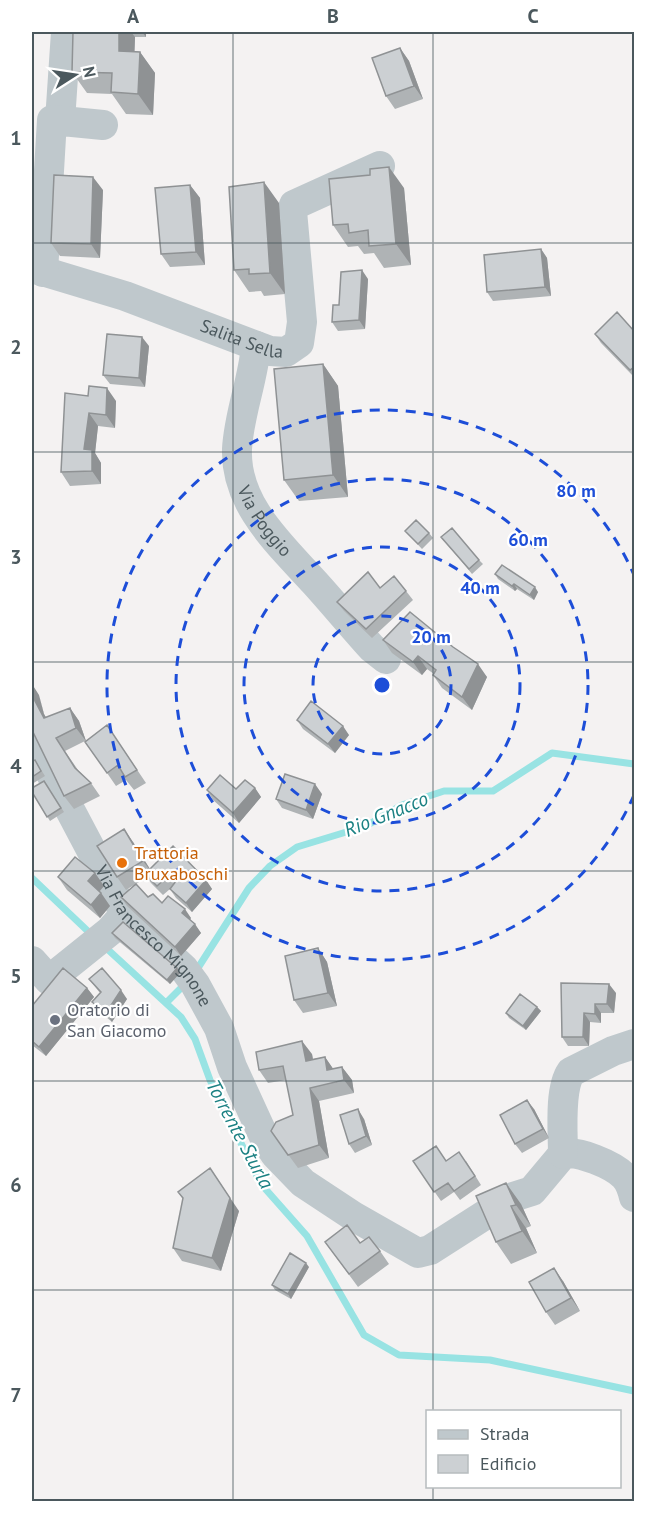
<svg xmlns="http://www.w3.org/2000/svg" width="666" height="1533" font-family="'PT Sans',sans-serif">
	<rect width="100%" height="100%" fill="#f4f2f2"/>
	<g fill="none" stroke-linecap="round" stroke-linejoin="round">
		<path stroke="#98e3e3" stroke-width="7" d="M32 878 94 937
			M104 946 181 1017 195 1039 210 1080 261 1184 307 1236 364 1335 399 1355 490 1360 634 1391
			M196 971 249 888 270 866 297 847 366 826 402 805 444 791H493L552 753 634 764
			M166 1003 185 984"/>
		<g stroke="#bfc8cc" stroke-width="30">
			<path d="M60 121 66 32"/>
			<path id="s1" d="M32 268 125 296 270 351 286 352 299 343 302 322 292 211 294 205 380 166"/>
			<path d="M43 272 52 120 103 125"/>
			<path id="s2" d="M256 346C253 381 239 413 237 449 235 505 280 544 315 583 334 604 352 626 372 648L386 659"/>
			<path id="s3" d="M32 738 125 914 184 969 195 984 219 1028 232 1067 265 1139 275 1154 303 1183 353 1216 418 1253 430 1250 513 1197 532 1191 563 1154C578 1150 613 1165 624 1176 630 1182 632 1189 634 1197"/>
			<path d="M32 961 49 980 110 931 125 914"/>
			<path d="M563 1154C563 1133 559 1089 571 1072L613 1051 634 1044"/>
		</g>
	</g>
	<path fill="#afb3b5" d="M73 32H146V37H135L134 51 140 52 155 73 153 115 126 114 112 94 87 93 72 72Z
		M400 48 409 61 423 99 395 109 386 96Z
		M190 185 200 198 205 265 170 267 161 254Z
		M404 188 411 265 384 268 374 253 364 254 358 246 348 247 333 225Z
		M103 190 100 258 60 256 51 243Z
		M279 203 285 294 264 296 261 291 249 292 234 270Z
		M541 249 547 258 551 296 493 301 487 292Z
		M368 279 365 329 338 331 332 322 339 305Z
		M634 331V377L601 343 595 334Z
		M149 346 145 387 110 384 103 375Z
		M323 364 338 386 348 497 299 501 284 480Z
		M65 393 116 401 115 428 98 426 95 453 101 463V484L70 486 61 472Z
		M405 531 429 533 433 538 422 549Z
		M441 537 479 560 483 564 472 574Z
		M495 574 538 592 534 600 517 589 515 591 498 579Z
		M380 588 406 591 413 600 372 638 344 611 337 602Z
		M383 640 453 647 487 677 472 710 442 688 433 675 434 674 427 669 422 675 392 653Z
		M39 695 44 714 46 718 70 708 79 721 86 741 107 725 146 783 134 790 126 780 116 786 85 741 65 751 78 770 91 783 100 796 74 809 64 796Z
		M297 720 349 735 335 753 303 729Z
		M35 760 45 776 32 784V762Z
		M44 781 64 812 50 821 32 792Z
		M255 788 261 797 239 823 213 800 207 790Z
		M322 794 313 819 282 808 276 799Z
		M133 842 150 869 206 880 212 889 192 912 176 898 170 889 163 895 151 883 147 877 136 884 148 897 162 903 191 918 190 919 201 933 181 956 127 906 121 897 134 885 126 890 117 877Z
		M95 873 104 886 100 891 110 906 100 918 67 890 58 877Z
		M112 933 177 968 180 973 170 984 115 938Z
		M318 948 327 962 337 1006 303 1013 294 1000Z
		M89 979 127 999 112 1022 99 1011 92 1002 100 993Z
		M561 983 616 993 614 1013H601V1023L590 1022 589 1046H568L562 1037Z
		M87 988 94 997 46 1056 32 1045V1006Z
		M537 1007 541 1011 526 1030 509 1018 506 1013Z
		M312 1054 313 1059 325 1057 333 1069 342 1067 352 1080 354 1093 319 1101 329 1158 298 1168 271 1131 293 1115 286 1080 268 1083 259 1070Z
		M534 1109 549 1138 522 1153 515 1144Z
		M364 1119 372 1145 355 1153 349 1144Z
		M413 1161H466L481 1185 460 1200 454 1192 441 1201Z
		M178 1192 239 1211 221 1271 182 1261 173 1248 183 1199Z
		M476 1196 521 1204 531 1226 526 1228 537 1253 511 1264 496 1242Z
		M325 1242 380 1251 389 1264 358 1287Z
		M309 1267 291 1299 275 1290 272 1285Z
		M563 1281 580 1311 555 1325 546 1312Z"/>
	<path fill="#8f9294" d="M119 32H131L135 37 134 73 119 51Z
		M142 32H146V37Z
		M400 48 409 61 423 99 414 86Z
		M140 52 155 73 153 115 138 94Z
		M389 167 404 188 411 265 396 244Z
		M93 177 103 190 100 258 91 244Z
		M264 182 279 203 285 294 270 273Z
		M190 185 200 198 205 265 196 252Z
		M541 249 547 258 551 296 545 287Z
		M362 270 368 279 365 329 359 320Z
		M142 337 149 346 145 387 139 378Z
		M323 364 338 386 348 497 333 475Z
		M107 388 116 401 115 428 106 415Z
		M89 413 98 426 95 453 101 463V484L92 471 84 449Z
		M514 584 517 589 515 591 512 586Z
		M535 587 538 592 534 600 530 595Z
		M418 656 427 669 422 675 413 662Z
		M478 664 487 677 472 710 462 697Z
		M32 684 39 695 44 714 54 731 44 718 35 701 32 688Z
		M70 708 79 721 86 741 76 728Z
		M343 726 349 735 335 753 328 744Z
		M315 784 322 794 313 819 306 810Z
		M255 788 261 797 239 823 233 813Z
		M124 829 133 842 153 874 143 861Z
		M95 873 104 886 97 894 88 881Z
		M206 880 212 889 192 912 186 903Z
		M101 893 110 906 100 918 91 905Z
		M185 909 191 918 188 922 182 913Z
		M195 924 201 933 181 956 175 947Z
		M318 948 327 962 337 1006 328 993Z
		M177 968 180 973 170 984 167 980Z
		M609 984 616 993 614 1013 607 1004Z
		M87 988 94 997 46 1056 39 1047Z
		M121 990 127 999 112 1022 106 1013Z
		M595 1004 601 1013V1023L595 1014Z
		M537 1007 541 1011 526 1030 523 1026Z
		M584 1013 590 1022 589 1046 583 1037Z
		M302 1041 312 1054 315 1074 306 1061Z
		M325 1057 334 1070 337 1083 327 1070Z
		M342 1067 352 1080 354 1093 344 1080Z
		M310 1088 319 1101 329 1158 319 1145Z
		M527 1100 534 1109 549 1138 543 1129Z
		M358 1109 364 1119 372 1145 366 1136Z
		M210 1168 239 1211 221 1271 212 1258Z
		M506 1183 521 1204 531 1226 516 1205Z
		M511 1206 526 1228 537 1253 522 1231Z
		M306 1263 309 1267 291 1299 288 1294Z
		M554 1268 563 1281 580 1311 571 1298Z"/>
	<path fill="#ccd0d3" stroke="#8f9294" stroke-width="1.5" d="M73 32H119V51L140 52 138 94 111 92 112 73 72 72Z
		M400 48 414 86 386 96 372 58Z
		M389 167 396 244 369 246 368 230 349 233 348 224 333 225 329 179 370 175V169Z
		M54 175 93 177 91 244 51 243Z
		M264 182 270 273 249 274V269L234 270 229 187Z
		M190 185 196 252 161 254 155 188Z
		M541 249 545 287 487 292 484 255Z
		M362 270 359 320 332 322 333 305H339L341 272Z
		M617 312 634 331V367L630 370 595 334Z
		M107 334 142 337 139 378 103 375Z
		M323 364 333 475 284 480 274 369Z
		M89 386 107 388 106 415 89 413 84 449 92 450V471L61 472 65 393 88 396Z
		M416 520 429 533 418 544 405 531Z
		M452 528 479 560 469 569 441 537Z
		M502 565 535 587 530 595 514 584 512 586 495 574Z
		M368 572 380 588 394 576 406 591 366 629 337 602Z
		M410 612 453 647 478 664 462 697 433 675 436 670 418 656 413 662 383 640Z
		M32 688 35 701 44 718 70 708 76 728 56 738 75 768 91 783 64 796 32 730Z
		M311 701 343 726 328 744 297 720Z
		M107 725 137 770 125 777 118 765 107 773 85 742Z
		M35 760 41 771 32 777V762Z
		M285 774 315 784 306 810 276 799Z
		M220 775 236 789 245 780 255 788 233 813 207 790Z
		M44 781 61 808 47 817 32 792V788Z
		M124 829 143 861 117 877 97 846Z
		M173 846 206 880 186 903 170 889 176 881 169 875 157 886 145 874Z
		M75 857 95 873 88 881 101 893 91 905 58 877Z
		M136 884 148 897 153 894 162 903 168 896 185 909 182 913 195 924 175 947 121 897Z
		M123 922 177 968 167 980 112 933Z
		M318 948 328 993 294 1000 285 956Z
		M63 968 87 988 39 1047 32 1041V1006Z
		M102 968 121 990 106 1013 92 1002 101 992 89 979Z
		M561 983 609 984 607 1004H595V1014L584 1013 583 1037H562Z
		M520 994 537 1007 523 1026 506 1013Z
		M302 1041 306 1061 325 1057 327 1070 342 1067 344 1080 310 1088 319 1145 288 1155 271 1131 276 1122 293 1115 283 1066 259 1070 256 1052Z
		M527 1100 543 1129 515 1144 500 1115Z
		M358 1109 366 1136 349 1144 340 1115Z
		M436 1146 446 1161 459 1152 475 1176 454 1191 448 1183 434 1192 413 1161Z
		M210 1168 230 1198 212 1258 173 1248 183 1198 178 1192Z
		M506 1183 516 1205 511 1206 522 1231 496 1242 476 1196Z
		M347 1225 360 1243 369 1237 380 1251 349 1274 325 1242Z
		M290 1253 306 1263 288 1294 272 1285Z
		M554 1268 571 1298 546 1312 529 1282Z"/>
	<path fill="none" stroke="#4b585d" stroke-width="1.5" stroke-opacity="0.55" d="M233 32V1502M433 32V1412M32 243H634M32 452H634M32 662H634M32 871H634M32 1081H634M32 1290H634M433 1486V1502"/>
	<g fill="none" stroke="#1d4ed8" stroke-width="3" stroke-dasharray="10 8">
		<circle cx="382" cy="685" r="69"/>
		<circle cx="382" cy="685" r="138"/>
		<circle cx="382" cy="685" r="206"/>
		<path d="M634 795A275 275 0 1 1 634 575"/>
	</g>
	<circle fill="#e8710a" stroke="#fff" stroke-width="2" cx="122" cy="863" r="6"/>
	<circle fill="#6b7280" stroke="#fff" stroke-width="2" cx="55" cy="1020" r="6"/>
	<g text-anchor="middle" stroke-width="4.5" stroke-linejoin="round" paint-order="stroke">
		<g font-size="18" fill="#4b585d" stroke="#fff">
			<text dy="6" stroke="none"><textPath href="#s1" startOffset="222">Salita Sella</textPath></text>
			<text dy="6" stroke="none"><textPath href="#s2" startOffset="184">Via Poggio</textPath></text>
			<text dy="6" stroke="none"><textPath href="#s3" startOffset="234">Via Francesco Mignone</textPath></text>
		</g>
		<g font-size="18" fill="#c56008" stroke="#fff" text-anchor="start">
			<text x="134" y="859">Trattoria<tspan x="134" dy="21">Bruxaboschi</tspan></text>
		</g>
		<g font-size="18" fill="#5b616d" stroke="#fff" text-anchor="start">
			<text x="67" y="1016">Oratorio di<tspan x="67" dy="21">San Giacomo</tspan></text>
		</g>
		<g font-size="20" font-style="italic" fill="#1b8183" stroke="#fff">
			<text transform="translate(386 814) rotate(-22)" y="7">Rio Gnacco</text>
			<text transform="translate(240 1134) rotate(62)" y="7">Torrente Sturla</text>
		</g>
	</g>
	<circle cx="382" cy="685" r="9" fill="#1d4ed8" stroke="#fff" stroke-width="3"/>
	<g font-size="18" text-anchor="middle" font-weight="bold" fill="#1d4ed8" stroke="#fff" stroke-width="4.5" stroke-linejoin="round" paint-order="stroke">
		<text x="576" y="497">80 m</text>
		<text x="528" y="546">60 m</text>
		<text x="480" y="594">40 m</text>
		<text x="431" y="643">20 m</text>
	</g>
	<rect width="666" height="1533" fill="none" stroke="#ffffff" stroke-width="66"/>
	<rect x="426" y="1410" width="195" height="78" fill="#ffffff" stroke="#b7bcbe" stroke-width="1.5"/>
	<rect x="438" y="1430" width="30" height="9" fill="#bfc8cc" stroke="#b7bcbe" stroke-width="1.5"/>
	<text x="480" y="1440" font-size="18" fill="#4b585d">Strada</text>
	<rect x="438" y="1455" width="30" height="18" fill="#ccd0d3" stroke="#b7bcbe" stroke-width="1.5"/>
	<text x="480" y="1470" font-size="18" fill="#4b585d">Edificio</text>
	<g transform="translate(75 75) rotate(78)" stroke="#ffffff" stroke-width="4.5" paint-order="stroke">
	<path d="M0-4.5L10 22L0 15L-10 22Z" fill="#4b585d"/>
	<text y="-9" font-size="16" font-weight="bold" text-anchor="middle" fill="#4b585d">N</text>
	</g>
	<rect x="33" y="33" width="600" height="1467" fill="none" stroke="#4b585d" stroke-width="2"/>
	<g font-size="20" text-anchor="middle" font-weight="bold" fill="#4b585d">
		<text x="133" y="23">A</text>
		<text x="333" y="23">B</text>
		<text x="533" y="23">C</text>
		<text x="16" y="145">1</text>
		<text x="16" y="354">2</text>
		<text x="16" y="564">3</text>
		<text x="16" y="773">4</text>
		<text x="16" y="983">5</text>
		<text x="16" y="1192">6</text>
		<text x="16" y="1402">7</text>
	</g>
</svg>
